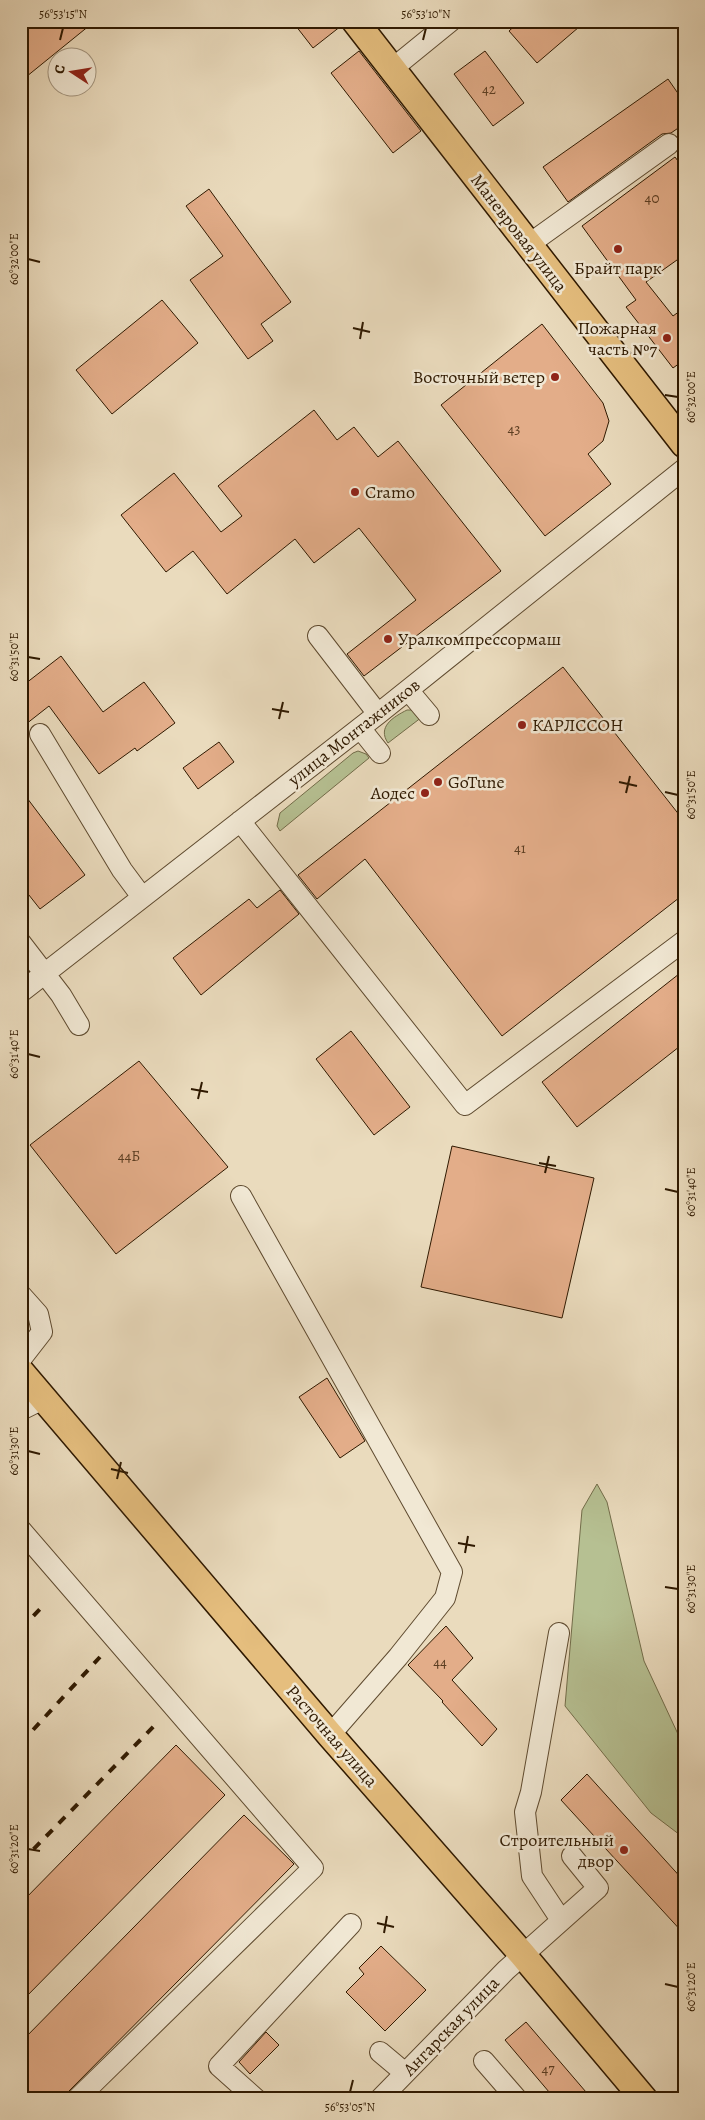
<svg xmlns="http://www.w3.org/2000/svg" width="705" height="2120" font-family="Alegreya,serif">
	<rect width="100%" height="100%" fill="#eadbbd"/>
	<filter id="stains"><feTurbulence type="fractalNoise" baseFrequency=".004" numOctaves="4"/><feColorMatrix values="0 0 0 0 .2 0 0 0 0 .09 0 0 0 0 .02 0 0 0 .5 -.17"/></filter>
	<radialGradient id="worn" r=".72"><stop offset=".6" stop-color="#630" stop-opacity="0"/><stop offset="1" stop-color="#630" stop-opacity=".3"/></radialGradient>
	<path fill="#b6c092" stroke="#726c49" d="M407 710H412L422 717 388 743C377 727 393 717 407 710Z
		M358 751 366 754 369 758 280 831 277 826 280 813 353 753Z
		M597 1484 607 1502 644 1661 684 1747V1838L651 1813 565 1706 582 1510Z"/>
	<path fill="#e3ad89" stroke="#2f1900" d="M21 21H95L21 81Z
		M292 21H340L341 26 313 48Z
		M520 21H586L537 63 509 31Z
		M359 51 421 131 393 153 331 73Z
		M485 51 524 103 493 126 454 74Z
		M668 79 684 102V124L671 133 662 134 568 202 543 167Z
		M675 157 684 169V255L646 282 673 316 684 308V360L673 368 626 307 636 300 582 226Z
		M209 189 291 302 261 324 273 341 248 359 190 280 223 256 186 206Z
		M162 300 198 343 112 414 76 370Z
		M542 324 603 403 609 421 603 441 588 454 611 484 545 536 441 405Z
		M314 410 337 440 354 427 378 457 398 441 501 571 364 676 347 654 416 600 359 528 314 563 295 539 227 594 193 551 166 572 121 515 174 473 221 532 242 516 218 486Z
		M61 656 103 712 144 682 175 723 137 751 135 748 99 774 49 706 21 728V687Z
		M563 667 684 821V894L502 1036 365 859 317 899 298 875Z
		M219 742 234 762 198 789 183 768Z
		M21 790 85 875 40 909 21 885Z
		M280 890 299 914 201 995 173 958 249 899 257 908Z
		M684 970V1043L577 1127 542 1082Z
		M351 1031 410 1107 374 1135 316 1059Z
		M139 1061 228 1167 116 1254 30 1145Z
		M452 1146 594 1178 562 1318 421 1287Z
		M327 1378 365 1441 340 1458 299 1397Z
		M446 1626 473 1658 452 1680 497 1729 482 1746 442 1702 443 1701 408 1665Z
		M176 1745 225 1795 21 2002V1903Z
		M587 1774 684 1881V1934L561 1800Z
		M244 1815 294 1864 69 2091 63 2099H21V2042Z
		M381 1946 426 1990 385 2031 346 1992 364 1974 359 1968Z
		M526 2022 592 2099H555L505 2040Z
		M266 2032 279 2045 250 2074 239 2062Z"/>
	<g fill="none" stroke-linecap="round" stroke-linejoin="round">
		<defs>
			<path id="minor" d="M392 69 451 21
				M528 245 669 144
				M318 636 378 714
				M408 690 429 715
				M360 728 380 753
				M40 734 122 870 142 897
				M240 821 465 1105 684 941
				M21 943 61 995 79 1025
				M21 992 378 714 684 469
				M241 1196 452 1572 445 1598 398 1657 330 1735
				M21 1295 38 1314 42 1332 21 1359
				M21 1410 45 1398
				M21 1530 313 1868 77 2099
				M559 1633 531 1792 525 1812 532 1876 561 1920
				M380 2052 405 2073
				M484 2061 517 2099
				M256 2099 219 2066 351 1924
				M380 2099 506 1970 598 1888 572 1856"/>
			<path id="major" d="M355 21 684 444
				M21 1372 330 1735 522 1954 644 2099"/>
		</defs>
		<use href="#minor" stroke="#5e4a2f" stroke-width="22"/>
		<use href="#major" stroke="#2f1900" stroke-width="29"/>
		<use href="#minor" stroke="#f1e8d4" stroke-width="20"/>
		<use href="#major" stroke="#e5be7e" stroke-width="26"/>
		<path stroke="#2f1900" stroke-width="4" stroke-dasharray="9 9" stroke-linecap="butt" d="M21 1593 25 1589
			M21 1629 43 1606
			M21 1743 100 1657
			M21 1862 154 1726"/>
	</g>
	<path fill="none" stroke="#2f1900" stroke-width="2" d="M60 40 63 28M423 40 426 28M28 259 40 262M353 328 370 332M360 339 363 322M665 395 678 397M28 657 40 659M272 709 289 712M279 719 283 702M619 782 637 786M665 792 678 795M626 793 630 776M28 1054 40 1057M191 1089 208 1092M198 1099 202 1082M539 1163 556 1166M545 1173 549 1156M665 1189 678 1192M28 1451 40 1454M111 1469 128 1473M117 1479 121 1462M458 1543 475 1546M465 1553 468 1536M665 1587 678 1589M28 1849 40 1851M377 1923 394 1927M384 1933 387 1916M665 1984 678 1987M350 2092 353 2080"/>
	<g fill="#8f2418" stroke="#f1e8d4" stroke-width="2">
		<circle cx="618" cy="249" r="5"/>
		<circle cx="667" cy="338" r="5"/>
		<circle cx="555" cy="377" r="5"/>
		<circle cx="355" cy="492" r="5"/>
		<circle cx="388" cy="639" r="5"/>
		<circle cx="522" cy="725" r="5"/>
		<circle cx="438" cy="782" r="5"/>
		<circle cx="425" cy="793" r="5"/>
		<circle cx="624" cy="1850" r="5"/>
	</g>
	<g text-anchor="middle" stroke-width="5" stroke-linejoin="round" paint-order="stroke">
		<g font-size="15" fill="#5c3e22">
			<text x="489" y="94">42</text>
			<text x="652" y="203">40</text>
			<text x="514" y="434">43</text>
			<text x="520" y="853">41</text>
			<text x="129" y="1161">44Б</text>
			<text x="440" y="1667">44</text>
			<text x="548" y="2074">47</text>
		</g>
		<g font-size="18" fill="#2f1900" stroke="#f1e8d4">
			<text transform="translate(519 233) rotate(52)" y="6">Маневровая улица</text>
			<text transform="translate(354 732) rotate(-38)" y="6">улица Монтажников</text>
			<text transform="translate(332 1736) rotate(49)" y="6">Расточная улица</text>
			<text transform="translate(451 2026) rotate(-46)" y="6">Ангарская улица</text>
		</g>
		<g font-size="18" fill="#2f1900" stroke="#f1e8d4" text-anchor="end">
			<text x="618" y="274" text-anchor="middle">Брайт парк</text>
			<text x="657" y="334">Пожарная<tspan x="657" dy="21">часть №7</tspan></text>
			<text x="545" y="383">Восточный ветер</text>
			<text x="365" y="498" text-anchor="start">Cramo</text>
			<text x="398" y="645" text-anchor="start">Уралкомпрессормаш</text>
			<text x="532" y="731" text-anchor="start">КАРЛССОН</text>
			<text x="448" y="788" text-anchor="start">GoTune</text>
			<text x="415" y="799">Аодес</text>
			<text x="614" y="1846">Строительный<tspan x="614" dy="21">двор</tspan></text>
		</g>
	</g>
	<rect width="705" height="2120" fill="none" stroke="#eadbbd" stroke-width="55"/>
	<g transform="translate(72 72) rotate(282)"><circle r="24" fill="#f1e8d4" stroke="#a3957f"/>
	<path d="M0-4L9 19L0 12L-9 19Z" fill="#8f2418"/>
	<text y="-8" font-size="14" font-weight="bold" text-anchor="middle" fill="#2f1900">С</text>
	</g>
	<rect x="28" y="28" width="650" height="2064" fill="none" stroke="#2f1900" stroke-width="2"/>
	<g font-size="12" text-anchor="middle" fill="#2f1900">
		<text x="63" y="18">56°53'15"N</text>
		<text x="426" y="18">56°53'10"N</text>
		<text transform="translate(14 259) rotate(-90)" y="4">60°32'00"E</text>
		<text transform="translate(691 397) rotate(-90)" y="4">60°32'00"E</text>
		<text transform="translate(14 657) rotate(-90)" y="4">60°31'50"E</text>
		<text transform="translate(691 795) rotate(-90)" y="4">60°31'50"E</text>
		<text transform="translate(14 1054) rotate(-90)" y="4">60°31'40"E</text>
		<text transform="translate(691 1192) rotate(-90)" y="4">60°31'40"E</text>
		<text transform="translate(14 1451) rotate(-90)" y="4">60°31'30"E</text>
		<text transform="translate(691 1589) rotate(-90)" y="4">60°31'30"E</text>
		<text transform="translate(14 1849) rotate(-90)" y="4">60°31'20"E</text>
		<text transform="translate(691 1987) rotate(-90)" y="4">60°31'20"E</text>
		<text x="350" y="2111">56°53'05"N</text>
	</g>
	<rect width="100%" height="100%" filter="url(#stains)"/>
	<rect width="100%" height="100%" fill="url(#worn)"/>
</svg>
